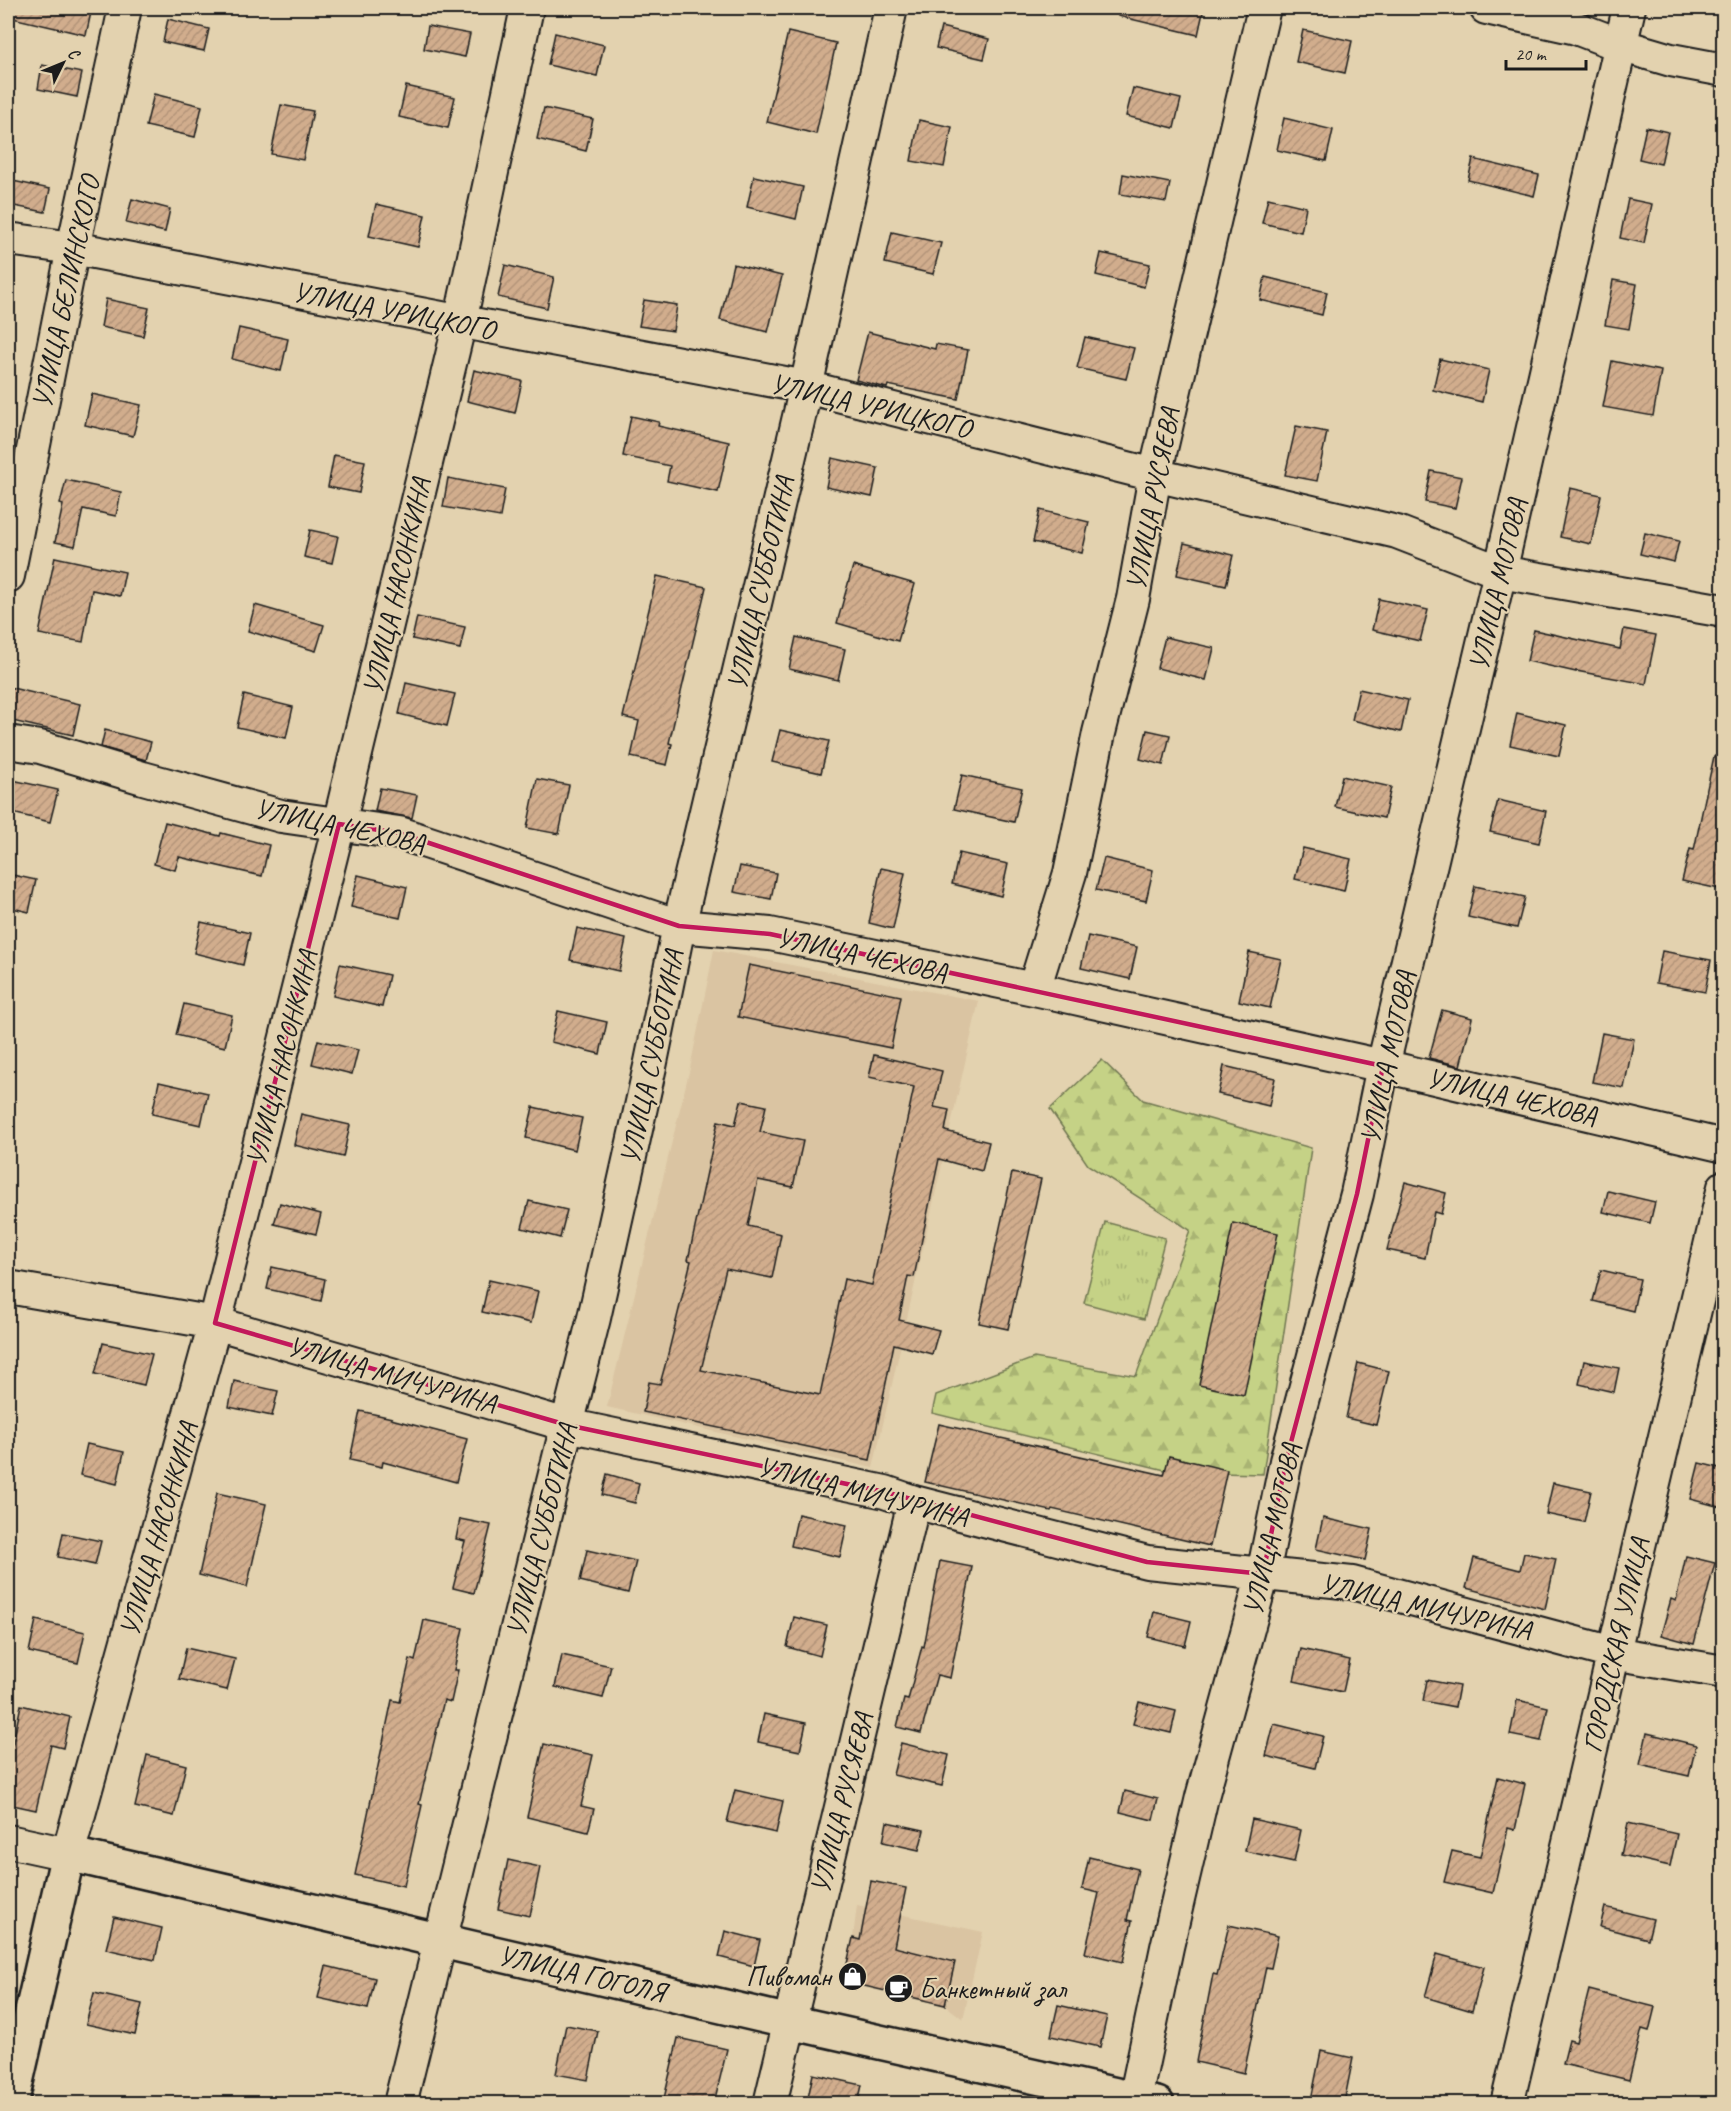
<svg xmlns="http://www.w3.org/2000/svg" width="1731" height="2111" font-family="Caveat,sans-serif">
	<defs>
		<pattern id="grass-tufts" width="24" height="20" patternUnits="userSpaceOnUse" patternTransform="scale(1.5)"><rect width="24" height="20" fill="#c5d286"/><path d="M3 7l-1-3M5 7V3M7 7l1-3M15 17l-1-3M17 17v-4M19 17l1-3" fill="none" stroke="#a9b473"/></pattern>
		<pattern id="forest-firs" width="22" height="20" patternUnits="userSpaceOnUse" patternTransform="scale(1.5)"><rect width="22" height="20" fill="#c5d286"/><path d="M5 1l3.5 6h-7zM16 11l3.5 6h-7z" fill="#a9b473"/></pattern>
		<pattern id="building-hatch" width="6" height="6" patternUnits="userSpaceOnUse" patternTransform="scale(1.5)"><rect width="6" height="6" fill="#d1ad8d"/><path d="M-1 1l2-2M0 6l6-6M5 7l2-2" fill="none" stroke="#b39479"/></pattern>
	</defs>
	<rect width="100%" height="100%" fill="#e3d2af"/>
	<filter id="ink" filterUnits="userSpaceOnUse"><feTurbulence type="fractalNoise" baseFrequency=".0167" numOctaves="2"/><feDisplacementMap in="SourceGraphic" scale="12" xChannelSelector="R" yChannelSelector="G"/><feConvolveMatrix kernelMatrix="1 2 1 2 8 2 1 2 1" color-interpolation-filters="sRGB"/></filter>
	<g filter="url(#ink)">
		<path fill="#dac4a2" d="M714 950 979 1001 873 1468 607 1407 690 1068Z
			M857 1905 983 1932 963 2019 945 2005 843 1981 853 1938Z"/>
		<path fill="url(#grass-tufts)" stroke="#707751" stroke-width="1.5" d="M1105 1222 1165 1238 1144 1319 1084 1303Z"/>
		<path fill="url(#forest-firs)" stroke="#707751" stroke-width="1.5" d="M1102 1060 1143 1100 1311 1148 1263 1474 1173 1472 932 1413 936 1395 1034 1358 1136 1376 1190 1230 1088 1165 1050 1109Z"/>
		<path fill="url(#building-hatch)" stroke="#1c1c1c" stroke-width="1.5" d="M8 8H92L86 35 8 17Z
			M1119 8H1204L1198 35 1118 16Z
			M168 19 209 29 204 51 163 42Z
			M428 26 470 34 465 57 424 49Z
			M941 27 989 39 984 59 936 48Z
			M1303 30 1352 41 1345 73 1296 62Z
			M788 32 836 43 816 134 767 122Z
			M555 33 604 45 597 76 548 65Z
			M42 65 82 73 77 97 38 89Z
			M406 86 455 97 448 128 399 117Z
			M1133 88 1181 99 1174 128 1126 116Z
			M154 94 202 106 195 137 146 126Z
			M281 105 313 111 303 160 271 154Z
			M544 108 593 119 586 151 537 139Z
			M1284 118 1333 130 1326 161 1277 150Z
			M919 120 952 127 944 167 911 161Z
			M1646 127 1668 132 1661 164 1639 159Z
			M1473 159 1539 175 1534 196 1468 180Z
			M1123 174 1170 183 1166 202 1120 194Z
			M754 176 803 187 796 219 747 207Z
			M13 181 50 189 45 212 9 205Z
			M1268 198 1306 207 1301 232 1262 223Z
			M132 199 170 209 165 232 126 223Z
			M1628 199 1652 204 1644 243 1620 238Z
			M376 204 425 215 418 247 369 236Z
			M892 232 941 243 933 274 885 263Z
			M1101 253 1150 264 1144 287 1096 275Z
			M733 264 782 276 768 332 720 320Z
			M505 265 554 277 547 308 498 297Z
			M1265 277 1327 292 1322 315 1260 300Z
			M1613 280 1637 284 1629 329 1605 325Z
			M106 299 149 308 143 336 101 327Z
			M644 300 677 305 673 331 639 326Z
			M239 328 288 339 281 371 232 359Z
			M868 332 935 349 936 344 968 350 958 399 888 385 887 388 856 380Z
			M1085 337 1134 348 1126 379 1077 368Z
			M1440 359 1489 370 1482 402 1433 390Z
			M1612 361 1661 371 1653 416 1603 407Z
			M474 370 522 381 515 413 467 401Z
			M92 394 141 405 133 436 85 425Z
			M631 416 659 422 658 426 729 442 718 492 667 481 670 466 623 456Z
			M1296 426 1327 432 1317 481 1285 475Z
			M334 455 365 461 359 493 328 487Z
			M832 458 878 468 872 497 826 487Z
			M1431 471 1462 477 1455 508 1425 502Z
			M448 478 505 489 500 517 443 507Z
			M66 480 121 492 116 516 83 509 75 546 55 542 63 505 60 504Z
			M1570 488 1601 495 1591 544 1560 537Z
			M1040 510 1089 522 1082 553 1033 542Z
			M310 530 338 536 332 563 304 557Z
			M1645 533 1679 541 1674 562 1640 554Z
			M1184 543 1233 555 1226 586 1177 575Z
			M55 557 125 572 120 596 92 590 83 642 39 634Z
			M853 566 915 584 898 641 837 623Z
			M657 576 706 587 669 743 672 744 667 765 631 757 639 721 623 717Z
			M1379 599 1428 610 1420 641 1372 630Z
			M255 605 324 625 316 651 248 631Z
			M417 617 465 627 460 649 412 639Z
			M1624 629 1656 635 1646 684 1576 671V672L1527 661 1534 630 1620 649Z
			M796 637 845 649 838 680 789 669Z
			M1165 637 1214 648 1206 680 1157 668Z
			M406 683 455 694 447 726 399 714Z
			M8 687 80 704 73 735 8 720Z
			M1359 689 1408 700 1401 732 1352 720Z
			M244 695 293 707 286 738 237 727Z
			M1517 713 1566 725 1559 756 1510 745Z
			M105 730 151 742 146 760 101 747Z
			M780 730 829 741 821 773 772 762Z
			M1147 730 1170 735 1163 765 1140 759Z
			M1714 756 1724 757V890L1682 881 1690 849 1694 850Z
			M962 775 1022 788 1014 822 954 809Z
			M1342 776 1391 787 1384 818 1335 807Z
			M8 779 58 790 50 822 8 812Z
			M537 779 569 785 559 834 527 828Z
			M380 788 417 795 412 818 375 811Z
			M1498 800 1546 811 1539 843 1490 832Z
			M165 822 220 836 221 833 269 845 262 876 179 857 175 870 154 864Z
			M1303 848 1351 859 1344 891 1295 879Z
			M959 853 1008 864 1001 896 952 884Z
			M1104 858 1153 870 1146 901 1096 890Z
			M740 866 776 873 771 899 734 892Z
			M881 868 905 873 893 929 869 923Z
			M8 874 36 880 29 912 8 907Z
			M358 875 407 887 400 918 351 907Z
			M1475 886 1525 897 1517 928 1468 917Z
			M201 922 250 933 243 965 194 953Z
			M577 928 626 939 619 971 570 960Z
			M1088 936 1137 947 1130 979 1081 968Z
			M1662 951 1711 960 1705 992 1656 983Z
			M1249 952 1281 959 1270 1008 1239 1001Z
			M340 964 389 975 382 1007 333 996Z
			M749 965 901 996 891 1048 738 1017Z
			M184 1004 232 1015 225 1047 176 1035Z
			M1442 1010 1472 1018 1460 1066 1429 1058Z
			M558 1011 607 1022 600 1054 551 1042Z
			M1602 1033 1634 1039 1624 1088 1592 1082Z
			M318 1040 358 1050 352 1074 312 1064Z
			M874 1055 942 1071 934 1107 949 1110 945 1131 989 1142 982 1171 939 1159 914 1277 908 1276 899 1320 939 1330 932 1354 894 1344 870 1460 643 1412 649 1382 660 1384 666 1362 691 1261 688 1260 718 1121 735 1125 741 1101 766 1106 760 1132 803 1141 793 1187 758 1180 748 1226 781 1234 772 1278 726 1269 701 1370 820 1395 844 1279 872 1285 914 1087 869 1077Z
			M1224 1066 1275 1078 1269 1106 1218 1094Z
			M159 1082 208 1093 201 1125 152 1114Z
			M533 1107 582 1118 575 1150 526 1138Z
			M301 1114 350 1125 343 1157 294 1145Z
			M1012 1173 1041 1179 1008 1329 979 1323Z
			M1405 1182 1446 1193 1441 1214 1434 1212 1425 1258 1387 1250Z
			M1608 1191 1655 1202 1650 1223 1603 1212Z
			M529 1201 567 1210 560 1238 522 1228Z
			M280 1203 321 1214 316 1234 274 1224Z
			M1233 1223 1278 1233 1244 1395 1199 1385Z
			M272 1267 325 1279 321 1301 267 1289Z
			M1601 1270 1640 1279 1633 1311 1593 1301Z
			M489 1280 538 1291 531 1323 482 1312Z
			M103 1343 152 1354 144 1385 95 1374Z
			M1584 1361 1619 1368 1614 1392 1579 1384Z
			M1358 1363 1389 1371 1376 1425 1346 1418Z
			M234 1381 278 1391 272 1416 229 1407Z
			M360 1411 392 1418 391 1419 467 1439 456 1482 383 1462 382 1467 350 1460Z
			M939 1424 1164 1475 1169 1456 1227 1470 1210 1546 1052 1509 1051 1511 925 1482Z
			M87 1444 124 1452 117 1484 80 1475Z
			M1699 1463 1724 1469V1508L1690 1499Z
			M607 1474 639 1483 635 1503 602 1495Z
			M1553 1483 1591 1491 1584 1522 1546 1514Z
			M217 1493 266 1504 247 1587 199 1575Z
			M798 1514 847 1525 840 1557 791 1546Z
			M1323 1518 1372 1529 1365 1560 1316 1549Z
			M460 1519 491 1525 474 1593 453 1588 465 1541 456 1539Z
			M63 1533 101 1541 95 1565 58 1557Z
			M587 1550 636 1561 628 1593 580 1581Z
			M1524 1553 1556 1559 1545 1609 1466 1588 1474 1558 1520 1570Z
			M1686 1556 1715 1563 1694 1644 1661 1635 1671 1599 1676 1601Z
			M940 1561 972 1567 950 1678 937 1675 921 1733 897 1727 904 1699 908 1700 922 1646 924 1647Z
			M1154 1612 1191 1621 1185 1646 1148 1637Z
			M794 1617 827 1625 820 1656 787 1647Z
			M36 1620 85 1632 78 1663 29 1652Z
			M424 1620 463 1628 454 1670H458L451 1702 444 1700 419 1804 422 1805 404 1886 355 1875 392 1700 400 1702 410 1659 415 1661Z
			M186 1648 235 1659 227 1690 179 1679Z
			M1301 1649 1350 1660 1343 1692 1294 1681Z
			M562 1655 611 1666 603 1698 555 1687Z
			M1427 1680 1459 1686 1455 1707 1423 1701Z
			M1517 1700 1548 1707 1541 1741 1510 1735Z
			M1139 1702 1176 1711 1171 1733 1133 1724Z
			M21 1705 70 1717 63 1748 51 1745 36 1810 8 1804V1766Z
			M764 1714 806 1723 800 1751 758 1742Z
			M1274 1724 1323 1736 1315 1768 1266 1756Z
			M1647 1733 1696 1745 1689 1776 1640 1765Z
			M901 1743 949 1755 942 1786 893 1775Z
			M544 1744 593 1755 581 1806 594 1809 588 1832 527 1817Z
			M147 1755 186 1765 174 1816 135 1807Z
			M1498 1777 1525 1784 1515 1830 1508 1828 1493 1893 1444 1882 1452 1851 1480 1857Z
			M735 1790 783 1801 776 1833 727 1822Z
			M1125 1791 1158 1799 1153 1820 1120 1812Z
			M1252 1819 1301 1830 1294 1862 1245 1851Z
			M887 1822 924 1830 919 1850 883 1842Z
			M1628 1823 1677 1834 1670 1866 1621 1855Z
			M1089 1857 1138 1869 1127 1920 1132 1921 1123 1962 1085 1953 1099 1893 1082 1889Z
			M508 1860 540 1867 530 1916 498 1909Z
			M871 1881 906 1888 894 1947 955 1962 945 2005 843 1981 853 1938 860 1940Z
			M1605 1907 1653 1919 1648 1939 1600 1927Z
			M114 1917 162 1928 155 1960 106 1949Z
			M1229 1925 1278 1936 1271 1968 1266 1967 1244 2073 1196 2062 1213 1974 1217 1975Z
			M725 1931 760 1940 754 1966 719 1957Z
			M1437 1954 1484 1967 1472 2011 1425 1997Z
			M326 1966 375 1978 368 2009 318 1998Z
			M1589 1990 1655 2007 1649 2031 1642 2029 1629 2080 1563 2064 1569 2040 1576 2042Z
			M94 1993 142 2004 135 2035 86 2024Z
			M1058 2005 1107 2016 1100 2047 1051 2036Z
			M566 2025 598 2031 588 2080 556 2074Z
			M678 2038 727 2049 714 2103H663Z
			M1321 2051 1353 2058 1344 2103H1328L1311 2100Z
			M813 2074 862 2085 858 2103H807Z"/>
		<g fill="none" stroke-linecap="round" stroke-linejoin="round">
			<defs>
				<path id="street" d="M1486 8 1576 28 1620 45 1671 60 1724 70
					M8 239 73 248 806 387 1155 475 1397 532 1500 572 1724 611
					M8 576 73 248 125 8
					M8 742 40 747 143 778 281 816 399 833 679 926 770 934 1034 989 1383 1066 1724 1146
					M1034 989 1070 873 1099 733 1133 599 1155 475 1264 8
					M8 1287 215 1323 567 1425 885 1492 914 1502 1147 1562 1352 1583 1613 1653 1724 1672
					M8 1841 68 1854 215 1323 339 824 460 322 527 8
					M400 2104 567 1425 594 1318 651 1062 679 926 806 387 891 8
					M770 2104 914 1502
					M1134 2104 1167 1947 1202 1797 1263 1574 1286 1461 1357 1194 1383 1066 1500 572 1629 8
					M1507 2104 1724 1187"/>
				<path id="secondary" d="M11 2104 68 1854 790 2022 1157 2104"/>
			</defs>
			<use href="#street" stroke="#1c1c1c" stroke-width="36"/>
			<use href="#secondary" stroke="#1c1c1c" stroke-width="38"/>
			<use href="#street" stroke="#e3d2af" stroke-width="32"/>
			<use href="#secondary" stroke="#e3d2af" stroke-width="33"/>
		</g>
	</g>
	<path fill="none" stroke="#c2185b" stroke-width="4.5" stroke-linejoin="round" d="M339 824 399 833 679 926 770 934 1383 1066 1357 1194 1286 1461 1263 1574 1147 1562 885 1492 567 1425 215 1323Z"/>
	<defs>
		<symbol id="shop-disc" viewBox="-11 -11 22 22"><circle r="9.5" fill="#1c1c1c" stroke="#e3d2af"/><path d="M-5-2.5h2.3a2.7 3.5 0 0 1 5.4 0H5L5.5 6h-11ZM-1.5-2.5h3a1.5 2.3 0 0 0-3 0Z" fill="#fff"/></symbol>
		<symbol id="cafe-disc" viewBox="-11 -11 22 22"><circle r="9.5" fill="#1c1c1c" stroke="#e3d2af"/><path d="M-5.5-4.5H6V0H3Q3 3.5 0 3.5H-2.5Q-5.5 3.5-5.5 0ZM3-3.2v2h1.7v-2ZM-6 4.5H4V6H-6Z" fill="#fff"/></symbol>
	</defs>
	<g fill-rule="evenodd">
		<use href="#shop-disc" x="836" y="1960" width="33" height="33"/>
		<use href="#cafe-disc" x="882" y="1972" width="33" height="33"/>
	</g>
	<g text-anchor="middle" stroke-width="4.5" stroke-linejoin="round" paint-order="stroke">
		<g font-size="28" fill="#1c1c1c" stroke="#e3d2af">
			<text transform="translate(65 292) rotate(-78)" y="10">УЛИЦА БЕЛИНСКОГО</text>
			<text transform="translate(394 310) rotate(11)" y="10">УЛИЦА УРИЦКОГО</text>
			<text transform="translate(871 405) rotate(13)" y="10">УЛИЦА УРИЦКОГО</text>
			<text transform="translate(1152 499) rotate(-79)" y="10">УЛИЦА РУСЯЕВА</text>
			<text transform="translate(760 583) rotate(-77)" y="10">УЛИЦА СУББОТИНА</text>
			<text transform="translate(1497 584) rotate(-77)" y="10">УЛИЦА МОТОВА</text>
			<text transform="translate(396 586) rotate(-77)" y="10">УЛИЦА НАСОНКИНА</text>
			<text transform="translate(340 825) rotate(12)" y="10">УЛИЦА ЧЕХОВА</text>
			<text transform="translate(862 954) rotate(12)" y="10">УЛИЦА ЧЕХОВА</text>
			<text transform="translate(651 1057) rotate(-78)" y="10">УЛИЦА СУББОТИНА</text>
			<text transform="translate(1387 1057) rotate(-78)" y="10">УЛИЦА МОТОВА</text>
			<text transform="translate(281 1058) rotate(-76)" y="10">УЛИЦА НАСОНКИНА</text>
			<text transform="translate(1512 1096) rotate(13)" y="10">УЛИЦА ЧЕХОВА</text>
			<text transform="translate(392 1374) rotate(16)" y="10">УЛИЦА МИЧУРИНА</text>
			<text transform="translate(863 1491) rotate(14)" y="10">УЛИЦА МИЧУРИНА</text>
			<text transform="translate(158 1529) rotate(-74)" y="10">УЛИЦА НАСОНКИНА</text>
			<text transform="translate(1271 1529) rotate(-77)" y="10">УЛИЦА МОТОВА</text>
			<text transform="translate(541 1530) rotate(-76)" y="10">УЛИЦА СУББОТИНА</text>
			<text transform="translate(1426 1606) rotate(13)" y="10">УЛИЦА МИЧУРИНА</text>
			<text transform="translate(1615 1645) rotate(-77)" y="10">ГОРОДСКАЯ УЛИЦА</text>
			<text transform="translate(841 1803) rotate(-76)" y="10">УЛИЦА РУСЯЕВА</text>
			<text transform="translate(582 1973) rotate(13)" y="10">УЛИЦА ГОГОЛЯ</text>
		</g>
		<g font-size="28" fill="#1c1c1c" stroke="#e3d2af" text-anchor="end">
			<text x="831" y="1986">Пивоман</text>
			<text x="919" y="1998" text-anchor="start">Банкетный зал</text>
		</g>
	</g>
	<rect width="1731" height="2111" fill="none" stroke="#e3d2af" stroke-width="30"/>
	<rect x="15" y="15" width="1701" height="2081" fill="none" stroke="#1c1c1c" stroke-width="2" filter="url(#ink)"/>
	<g transform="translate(63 63) rotate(47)" stroke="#e3d2af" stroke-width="4.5" paint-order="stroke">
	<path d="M0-4.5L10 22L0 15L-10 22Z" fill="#1c1c1c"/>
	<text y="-9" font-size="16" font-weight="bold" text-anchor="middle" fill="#1c1c1c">С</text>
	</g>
	<path d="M1506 60v9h80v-9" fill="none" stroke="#1c1c1c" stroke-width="3"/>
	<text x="1515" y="60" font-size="18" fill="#1c1c1c" stroke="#e3d2af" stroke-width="4.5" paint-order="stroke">20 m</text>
</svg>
